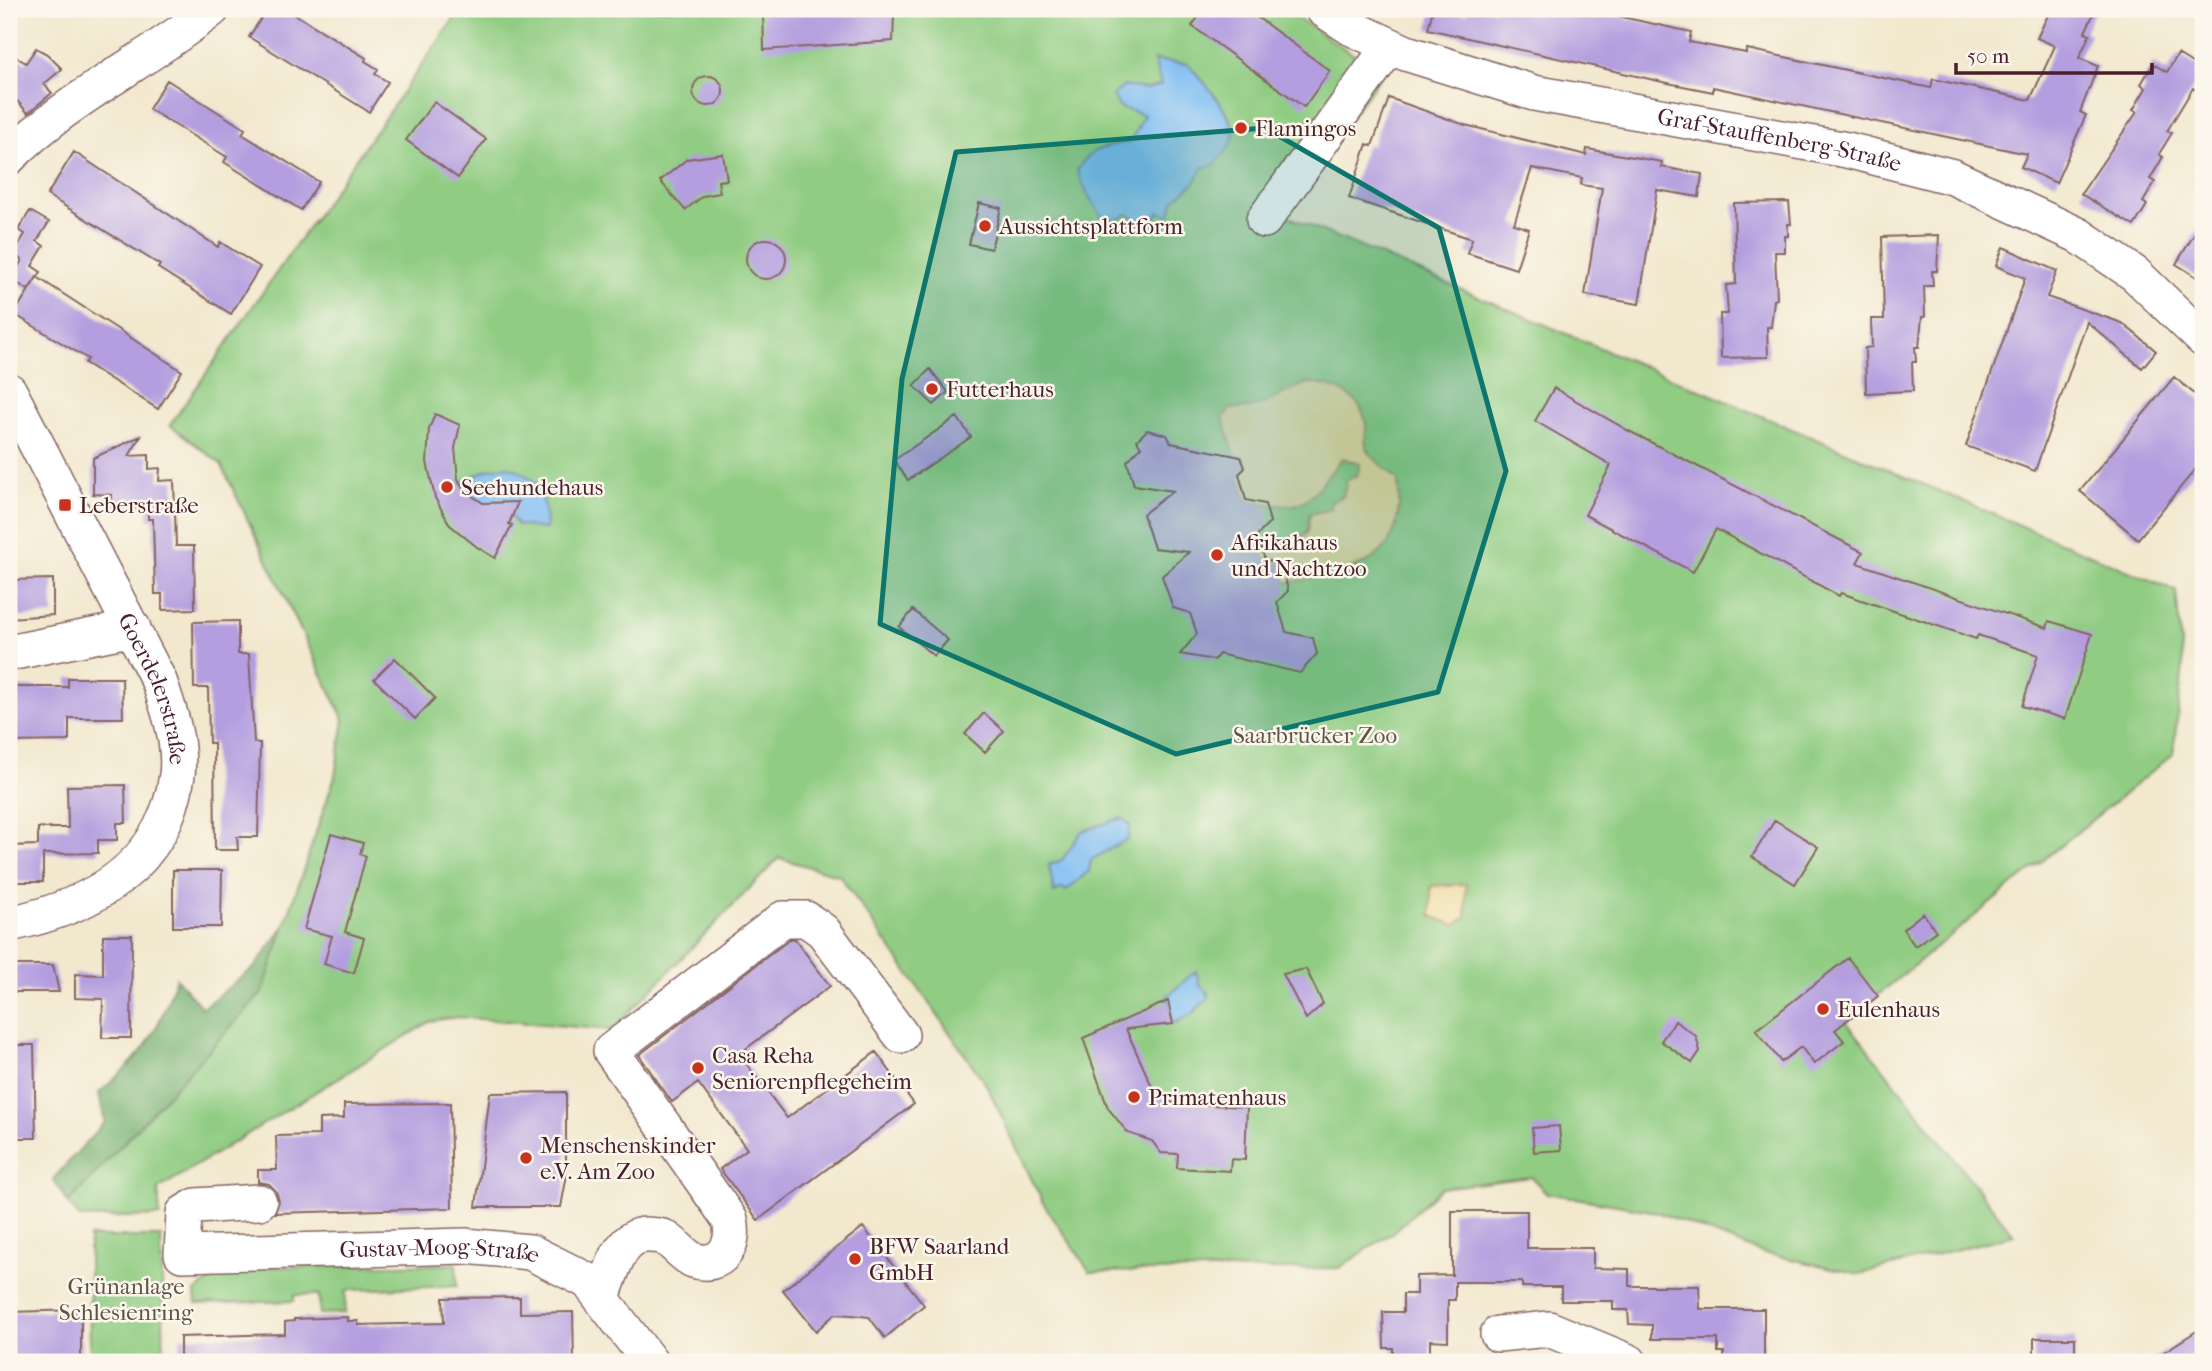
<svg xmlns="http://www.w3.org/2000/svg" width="2212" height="1371" font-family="'IM FELL French Canon',serif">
	<rect width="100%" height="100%" fill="#fbf7ec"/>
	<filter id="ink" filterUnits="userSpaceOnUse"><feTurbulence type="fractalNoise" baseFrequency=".0143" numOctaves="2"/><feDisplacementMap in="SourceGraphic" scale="14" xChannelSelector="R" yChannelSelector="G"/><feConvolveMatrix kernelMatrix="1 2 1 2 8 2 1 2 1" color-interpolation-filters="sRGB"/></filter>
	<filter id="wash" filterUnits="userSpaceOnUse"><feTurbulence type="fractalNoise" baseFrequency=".00686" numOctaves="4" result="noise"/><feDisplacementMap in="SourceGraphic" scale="28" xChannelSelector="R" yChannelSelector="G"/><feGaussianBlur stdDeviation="1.57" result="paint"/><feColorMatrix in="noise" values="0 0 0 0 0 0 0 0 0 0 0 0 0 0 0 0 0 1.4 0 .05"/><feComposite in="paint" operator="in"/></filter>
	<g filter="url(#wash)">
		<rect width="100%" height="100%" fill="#f2e8ce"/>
		<path fill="#90cc82" stroke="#6d7656" stroke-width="2" d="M461 9H1283L1352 53 1386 69 1280 213 2176 591 2183 665 2173 754 1846 1021 2014 1235 1860 1274 1763 1253 1657 1212 1547 1193 1531 1177 1441 1188 1396 1230 1339 1268 1090 1272 1043 1203 987 1086 840 876 779 858 612 1030 458 1017 431 1021 158 1189 160 1216 80 1218 68 1203 262 993 335 776 344 720 221 464 170 425Z
			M89 1237H161L164 1362H90Z
			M456 1264 457 1286 346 1290 345 1313 320 1314 319 1295H294V1301L196 1304 195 1292 226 1268Z"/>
		<path fill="#74b070" stroke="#5f684e" stroke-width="2" d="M285 925 262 993 68 1203 53 1179 105 1122 99 1093C146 1051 156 1039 176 978L202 1008 255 967Z"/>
		<path fill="#eeda9e" stroke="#9c7c64" stroke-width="2" d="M1308 383C1334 385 1359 393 1366 422 1367 429 1364 437 1366 444 1369 459 1388 469 1398 480 1407 567 1357 569 1286 583L1282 564 1265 560 1261 547C1272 542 1303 543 1308 531 1310 525 1307 520 1310 514L1331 509 1330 502 1343 496 1347 480 1357 475 1360 464 1342 458C1304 505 1309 513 1246 500L1239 474 1245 468 1241 457 1235 456 1223 418 1230 408C1264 412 1276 393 1308 383Z
			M1466 884V917L1455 925 1431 916V886Z"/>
		<path fill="#7fbef3" stroke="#646e8f" stroke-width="2" d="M1154 60 1188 64C1201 79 1239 119 1233 140 1230 149 1219 159 1213 166L1204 167 1194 183 1175 199 1169 216 1159 212 1149 227 1140 229 1137 219 1127 214 1117 220 1103 218 1087 194 1077 171C1089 147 1108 147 1131 141L1144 115 1119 107 1113 95 1124 86 1147 89 1161 85Z
			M507 466C542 478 545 494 546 529L517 525 512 517 467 498 461 482 489 469Z
			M1122 818 1130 825 1128 839 1091 860 1089 871 1066 891 1062 888 1054 893 1049 865 1062 860 1082 831Z
			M1196 971 1200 986 1208 992V998L1192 1014 1173 1024 1167 996Z"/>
		<g id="blocks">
			<path fill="#b49edf" d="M267 9H286L366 58 365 61 378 69 375 74 388 82 369 112 249 37Z
				M763 9H887L888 16H894L893 41 764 50Z
				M1204 9H1246L1330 71 1304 107 1192 26Z
				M1433 9 1467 14 1468 9H1585L1691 32 1689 42 1746 53 1747 49 1931 88 1933 79 2030 100 2055 46 2037 38 2051 9H2096L2085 32 2090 34 2079 58 2098 66 2080 112 2086 115 2056 183 2021 167 2027 154 1713 87V92L1663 82 1428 29Z
				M36 48 47 54 62 69 44 84 52 93 28 113 9 92V53L26 63Z
				M2178 54 2203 70V94L2193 88 2167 131 2172 133 2159 154 2163 157 2150 179 2155 182 2143 202 2147 205 2134 226 2081 194 2137 112 2133 110 2146 88 2141 84 2153 64 2167 72Z
				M693 91a15 15 0 1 1 30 0a15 15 0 1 1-30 0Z
				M167 80 245 129 242 134 319 182 301 210 224 162 227 157 149 109Z
				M1389 98 1465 125 1586 155 1587 149 1662 162 1661 167 1702 174 1699 197 1657 190 1639 304 1585 295 1602 188 1581 185 1582 178 1532 168 1514 224 1529 229 1516 269 1467 253 1472 239 1349 198 1367 144 1372 146Z
				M434 102 486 139 458 178 406 140Z
				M74 152 218 247 220 242 260 267 231 314 158 268 160 265 47 195Z
				M723 154 727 180 718 181 720 193 703 196 685 210 660 181 687 159Z
				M1789 202 1791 224H1788V236H1785V252H1775L1777 299 1774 300 1771 327H1767L1768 357 1721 358 1720 314H1728L1726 285 1736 284 1734 203Z
				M979 203 1001 208 991 249 969 244Z
				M30 211 49 222 37 241 44 246 32 266 41 272 28 290 11 279 22 260 13 254 25 234 18 230Z
				M2203 220V281L2176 264Z
				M1939 235 1937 271H1932L1933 286H1924L1925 317H1922L1919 347H1915L1916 362H1912L1913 391 1866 393 1865 348 1872 347 1871 319H1884L1882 237Z
				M746 259a20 20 0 1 1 40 0a20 20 0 1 1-40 0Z
				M2003 247 2057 271 2047 297 2122 323 2156 351 2142 368 2087 322 2035 471 1966 446 2025 278 1996 266Z
				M37 277 182 371 158 409 85 363 88 359 14 314Z
				M930 369 948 392 934 405 914 386Z
				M2174 377 2203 401V460L2138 539 2080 491Z
				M1554 388 1629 431 1863 552 1857 563 2047 628 2049 621 2092 634 2065 719 2022 706 2038 655 1978 635 1976 639 1841 593 1839 596 1716 529 1693 572 1585 515 1611 465 1535 421Z
				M435 414 460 425 455 448 458 479 465 491 483 503 518 502 509 524 512 525 495 558 477 547 450 525 435 498 427 462 429 429Z
				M957 417 971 437 908 480 894 460Z
				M1147 430 1167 435 1171 443 1241 457 1245 468 1239 474 1246 500 1265 504 1270 522 1257 536 1265 560 1282 564 1288 591 1277 602 1286 632 1313 638 1317 654 1300 673 1219 654 1214 660 1180 654 1197 634 1190 613 1173 608 1162 576 1189 552 1154 548 1143 514 1173 491 1134 485 1127 461 1141 447 1137 440Z
				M141 436 129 456 149 455V469L160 468 159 481 174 480 176 546H194L195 609 162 610V594H155L153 519H148V507L112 508V495L93 494V458Z
				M53 579V615L9 618V580Z
				M913 610 948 640 934 656 899 627Z
				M238 621V654H249L254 743H260L258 837H237L238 850H215L214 743H209L208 688H194L193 622Z
				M395 658 435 698 415 719 374 679Z
				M68 678H122L123 718H69V741L9 742V687H68Z
				M984 713 1004 731 985 752 965 734Z
				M125 785 126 823H117V840H98V853L43 854V882H9V846L38 845V828H68L67 786Z
				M1775 820 1818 847 1795 884 1752 857Z
				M331 834 363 843 360 854 366 856 345 932 364 938 354 973 324 964 332 936 304 929Z
				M173 870H222L221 927H173Z
				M1923 913 1936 931 1915 946 1903 929Z
				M103 935H132L131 1038H102L103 999 75 998V974L103 975Z
				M790 939H795L830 986 739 1054 787 1118 876 1052 914 1104 758 1220 720 1169 747 1149 698 1083 672 1102 639 1055Z
				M1848 958 1878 996 1835 1030 1844 1041 1814 1064 1801 1047 1781 1062 1756 1030Z
				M12 965H53L59 992H11Z
				M1306 969 1323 1004 1306 1019 1283 974Z
				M1168 1001 1173 1024 1126 1029 1154 1091 1173 1103 1247 1107 1245 1160 1231 1159 1230 1171 1177 1168 1178 1154 1161 1153 1152 1141 1128 1133 1108 1108 1083 1038Z
				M1675 1021 1696 1036 1700 1051 1692 1063 1661 1041Z
				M9 1045H34L36 1138H9Z
				M566 1092V1180L561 1207H476L490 1093Z
				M450 1103 452 1208 275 1213 279 1201 276 1191 269 1184 258 1182V1170H277L276 1136 319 1135V1119L344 1118V1104Z
				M1559 1126 1561 1150 1534 1152 1532 1128Z
				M1452 1211H1527V1248H1593V1268L1629 1269V1286H1699L1700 1309H1764V1362H1724V1352H1718V1339H1652V1325L1629 1324 1628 1310H1613V1301H1561V1287H1522V1282H1455V1300H1448V1341L1430 1340V1362H1393V1348H1384L1383 1312H1403V1294H1416V1276L1452 1275Z
				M863 1227 924 1305 885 1338 869 1317 852 1315 835 1314 816 1331 783 1290Z
				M520 1297V1313L573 1312 574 1362H180V1337L285 1334V1322L294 1321V1319L348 1317V1321H358V1325L444 1323 443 1298Z
				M81 1310V1362H9V1312Z
				M2203 1327V1355L2191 1362H2148Z
				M2034 1338H2075V1362H2034Z"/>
		</g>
	</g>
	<g filter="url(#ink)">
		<use href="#blocks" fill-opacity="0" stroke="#856564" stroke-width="2"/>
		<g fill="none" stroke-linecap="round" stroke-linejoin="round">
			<defs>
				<g id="minor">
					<path id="s1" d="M1323 9 1352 28 1406 53 1534 93 1847 150 1953 177 2078 235 2135 274 2203 339"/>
					<path d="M9 157C69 97 146 62 212 9"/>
					<path d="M1264 220 1390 46"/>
					<path id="s2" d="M9 391 159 681C169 710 181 743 177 775 165 867 91 907 9 924"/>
					<path d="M9 653 133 628"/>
					<path id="s3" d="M259 1202 196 1206 184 1213 182 1254 465 1246 530 1252 588 1281 650 1362"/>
					<path d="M602 1297C610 1278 616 1246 636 1237 642 1234 656 1235 663 1237 674 1242 682 1255 693 1260 722 1270 736 1244 730 1220L611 1051 783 919H806L823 931 901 1035"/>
					<path d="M1498 1334 1549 1329 1629 1362"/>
				</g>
			</defs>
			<use href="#minor" stroke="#856564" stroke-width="38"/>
			<use href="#minor" stroke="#fff" stroke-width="35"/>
		</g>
	</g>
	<path fill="#0f766e" fill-opacity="0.2" stroke="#0f766e" stroke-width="5" stroke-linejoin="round" d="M1265 128 1439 228 1506 471 1438 692 1176 754 880 624 902 379 956 152Z"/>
	<g fill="#c8321e" stroke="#fbf7ec" stroke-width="2.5">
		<circle cx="1241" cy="128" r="7"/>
		<circle cx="985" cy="226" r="7"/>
		<circle cx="932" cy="389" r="7"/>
		<circle cx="447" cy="487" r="7"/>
		<rect x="58" y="498" width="14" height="14" rx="3.5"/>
		<circle cx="1217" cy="555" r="7"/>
		<circle cx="1823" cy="1009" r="7"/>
		<circle cx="698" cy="1068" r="7"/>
		<circle cx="1134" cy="1097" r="7"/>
		<circle cx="526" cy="1158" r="7"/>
		<circle cx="855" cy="1259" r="7"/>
	</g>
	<g text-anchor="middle" stroke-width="5" stroke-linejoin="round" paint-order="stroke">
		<g font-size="23" fill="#4a1f2b" stroke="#fbf7ec" text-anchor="start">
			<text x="1255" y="136">Flamingos</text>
			<text x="999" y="234">Aussichtsplattform</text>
			<text x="946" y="397">Futterhaus</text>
			<text x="461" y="495">Seehundehaus</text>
			<text x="79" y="513">Leberstraße</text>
			<text x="1231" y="550">Afrikahaus<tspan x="1231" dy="26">und Nachtzoo</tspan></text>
			<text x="1837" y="1017">Eulenhaus</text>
			<text x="712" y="1063">Casa Reha<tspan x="712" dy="26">Seniorenpflegeheim</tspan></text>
			<text x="1148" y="1105">Primatenhaus</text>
			<text x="540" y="1153">Menschenskinder<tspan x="540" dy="26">e.V. Am Zoo</tspan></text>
			<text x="869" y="1254">BFW Saarland<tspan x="869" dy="26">GmbH</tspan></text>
		</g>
		<g font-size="23" fill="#4a1f2b" stroke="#fbf7ec">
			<text dy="8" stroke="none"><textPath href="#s1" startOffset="478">Graf-Stauffenberg-Straße</textPath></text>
			<text dy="8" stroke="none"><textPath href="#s2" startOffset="332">Goerdelerstraße</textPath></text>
			<text dy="8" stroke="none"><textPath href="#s3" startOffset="376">Gustav-Moog-Straße</textPath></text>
		</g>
		<g font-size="23" fill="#5f5345" stroke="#fbf7ec">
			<text x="1315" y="743">Saarbrücker Zoo</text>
			<text x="126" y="1294">Grünanlage<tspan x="126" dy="26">Schlesienring</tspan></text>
		</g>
	</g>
	<rect width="2212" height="1371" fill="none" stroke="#fbf7ec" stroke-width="35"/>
	<path d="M1956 63v10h196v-10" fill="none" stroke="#4a1f2b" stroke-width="3.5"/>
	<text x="1967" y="63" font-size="21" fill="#4a1f2b" stroke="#fbf7ec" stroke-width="5" paint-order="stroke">50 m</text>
</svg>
